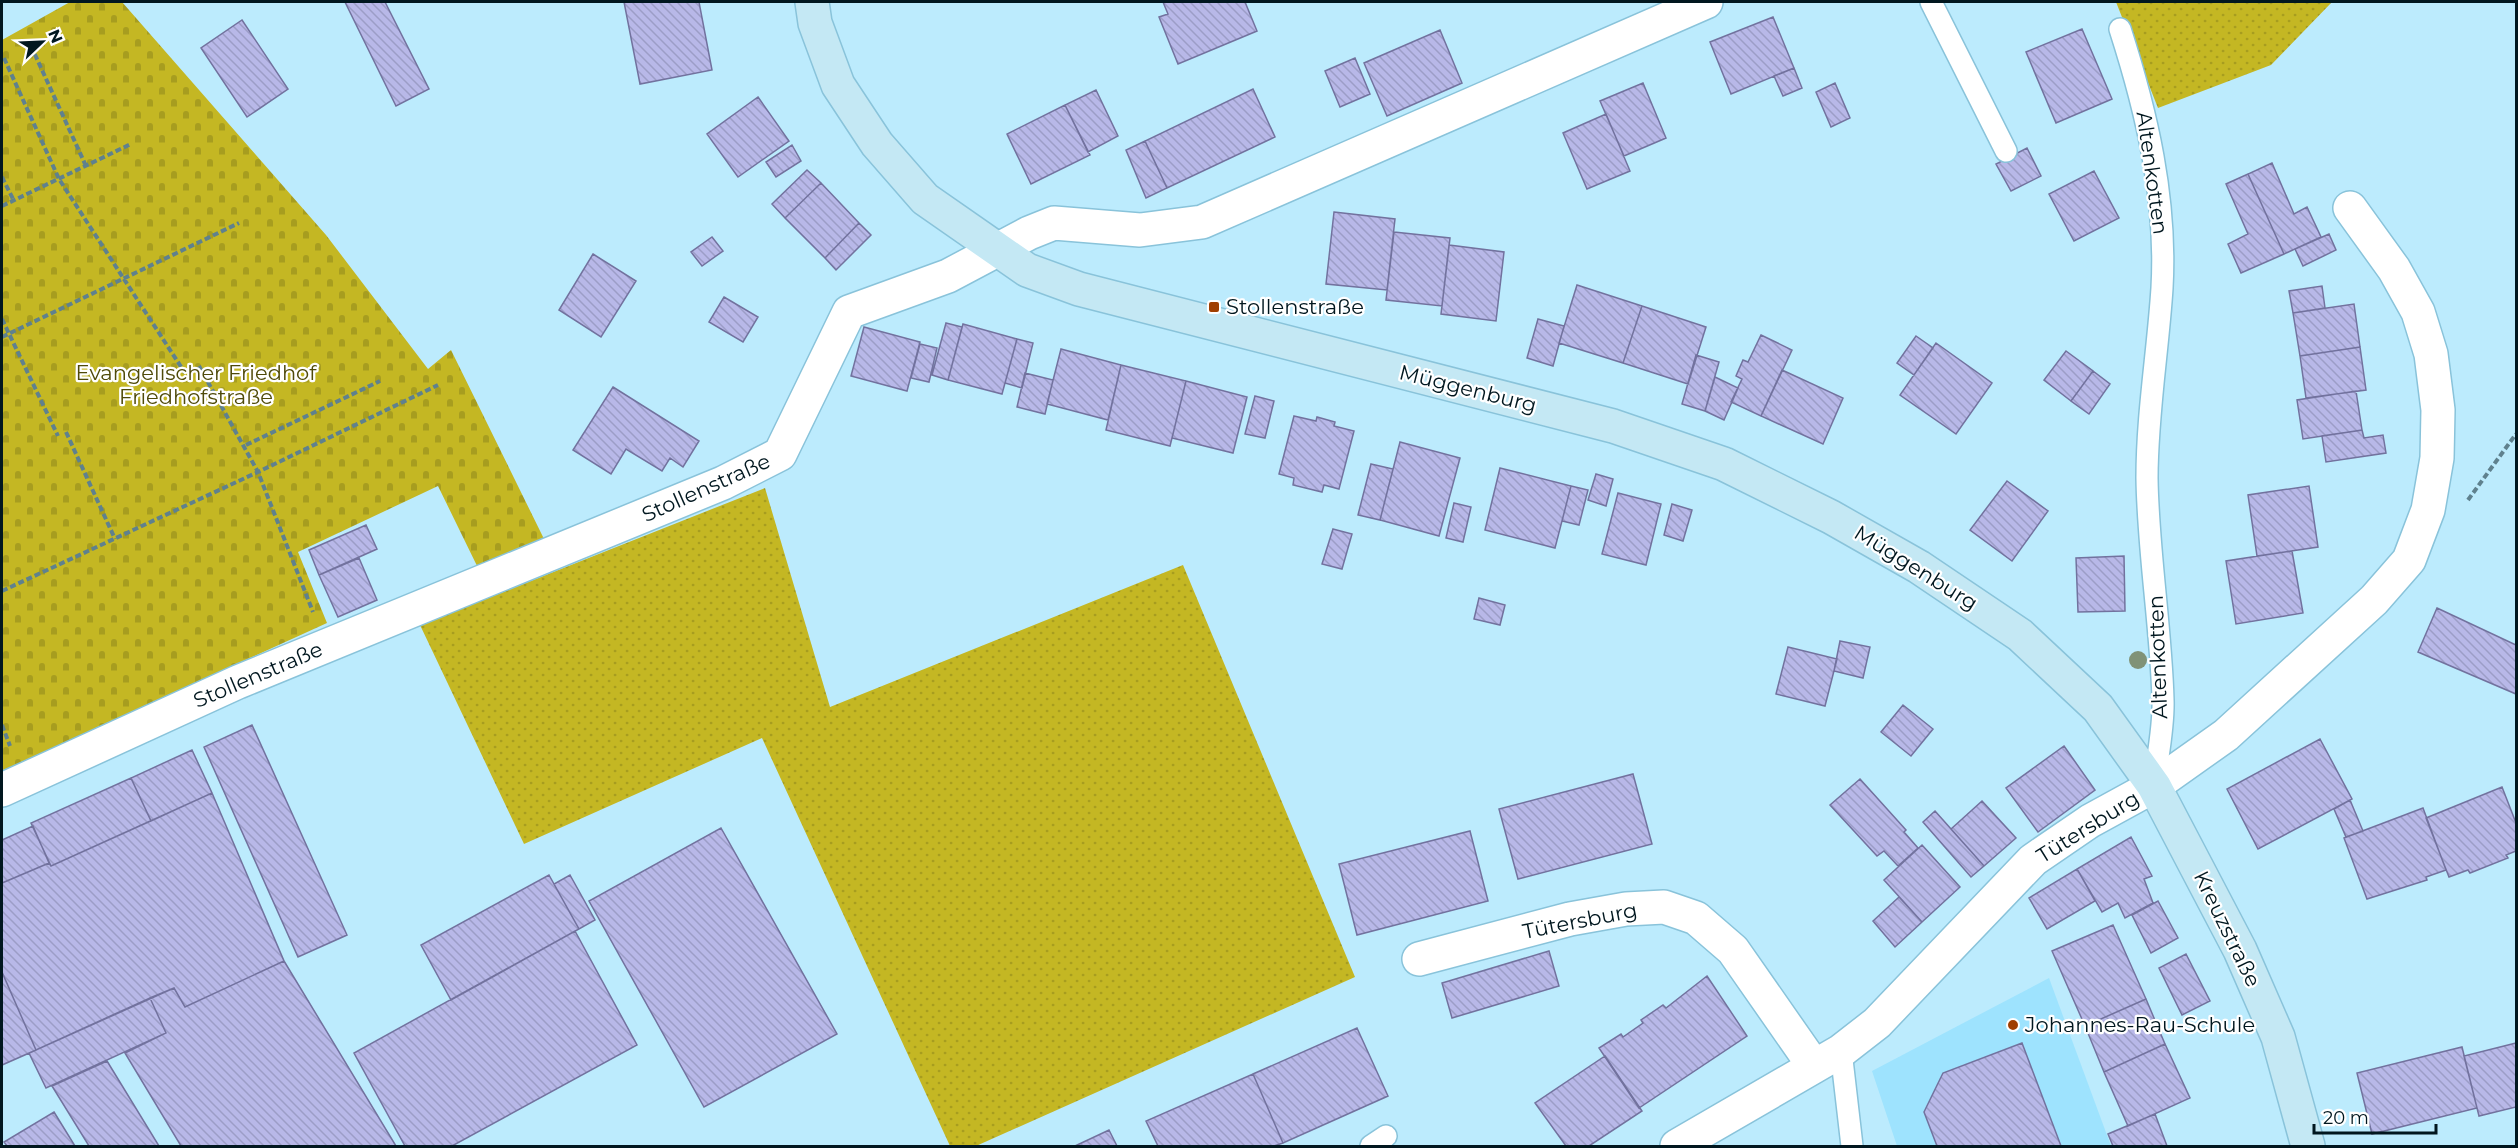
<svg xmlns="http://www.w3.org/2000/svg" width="2518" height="1148" font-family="Montserrat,sans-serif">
	<defs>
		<pattern id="cemetery-stones" width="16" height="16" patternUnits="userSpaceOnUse" patternTransform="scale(1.5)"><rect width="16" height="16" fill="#c4b723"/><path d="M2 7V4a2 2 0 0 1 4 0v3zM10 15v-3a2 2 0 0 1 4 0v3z" fill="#a79d1f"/></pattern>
		<pattern id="garden-dots" width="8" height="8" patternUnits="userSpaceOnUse" patternTransform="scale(1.5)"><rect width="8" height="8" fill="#c4b723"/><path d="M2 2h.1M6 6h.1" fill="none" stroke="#a79d1f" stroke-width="1.8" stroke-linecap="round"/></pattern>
		<pattern id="building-back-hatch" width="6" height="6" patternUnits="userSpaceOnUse" patternTransform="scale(1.5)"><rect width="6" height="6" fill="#b8b8e8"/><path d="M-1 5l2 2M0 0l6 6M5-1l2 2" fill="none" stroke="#9c9dc7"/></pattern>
	</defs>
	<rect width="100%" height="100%" fill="#bcebfd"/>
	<path fill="#9ee3fe" d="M2049 978 2111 1146H1897L1872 1071Z"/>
	<path fill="url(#cemetery-stones)" d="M70 2H122L326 235 428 369 451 350 546 543 480 572 438 486 298 552 327 623 2 771V40Z"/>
	<path fill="url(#garden-dots)" d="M2116 2H2332L2271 65 2158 108Z
		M765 488 830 707 1183 565 1355 977 976 1146H950L762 738 524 844 420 625Z"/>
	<path fill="url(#building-back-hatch)" stroke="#72729e" stroke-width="1.5" d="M345 2H385L429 89 396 106Z
		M624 2H699L712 70 640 84Z
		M1163 2H1245L1257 31 1178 64 1159 17 1168 14Z
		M1773 17 1794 68 1731 94 1710 42Z
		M242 20 288 89 247 117 201 48Z
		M2082 29 2112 99 2056 123 2026 52Z
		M1440 30 1462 83 1387 116 1364 63Z
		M1355 58 1370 94 1340 107 1325 71Z
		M1794 68 1802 88 1783 96 1774 76Z
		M1643 83 1666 138 1624 156 1600 101Z
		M1835 83 1850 118 1831 127 1816 92Z
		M1253 89 1275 137 1167 188 1145 141Z
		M1096 90 1118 136 1088 152 1065 105Z
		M758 97 789 141 738 177 707 134Z
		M1065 105 1090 155 1031 184 1007 134Z
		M1606 114 1630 171 1587 189 1563 133Z
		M1145 141 1167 188 1146 198 1126 150Z
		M792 145 801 161 776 177 766 162Z
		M2027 148 2041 176 2011 191 1996 164Z
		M2272 163 2294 214 2307 207 2321 237 2284 254 2248 174Z
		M807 170 821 183 785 218 772 204Z
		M2094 171 2119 218 2074 241 2049 194Z
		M2248 174 2284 254 2241 273 2228 244 2248 234 2226 184Z
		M821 183 859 223 825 258 785 218Z
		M1334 212 1395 219 1387 290 1326 284Z
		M859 223 871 235 836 270 825 258Z
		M1394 232 1450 238 1442 306 1386 300Z
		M2329 234 2336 250 2303 266 2295 249Z
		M712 237 723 251 702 266 691 252Z
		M1449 245 1504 252 1496 321 1441 314Z
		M593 254 636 281 601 337 559 310Z
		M1577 285 1642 306 1623 363 1559 343Z
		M2322 286 2325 308 2293 313 2289 291Z
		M724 297 758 317 743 342 709 322Z
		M2354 304 2360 347 2300 356 2293 313Z
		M1642 306 1706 327 1688 384 1623 363Z
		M1538 319 1564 326 1553 366 1527 358Z
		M946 323 962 327 948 380 932 375Z
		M963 324 1017 339 1002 394 948 380Z
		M864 327 920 342 907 391 851 376Z
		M1761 335 1792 350 1761 416 1731 402 1742 379 1736 376 1743 360 1748 362Z
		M1916 336 1933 348 1914 375 1897 363Z
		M1017 339 1033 343 1022 388 1005 383Z
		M1936 343 1992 383 1956 434 1900 395Z
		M920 344 937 348 929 382 911 378Z
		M2360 347 2366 390 2306 398 2300 356Z
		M1061 349 1121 365 1108 420 1047 404Z
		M2066 351 2093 371 2071 401 2044 380Z
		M1696 355 1719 362 1705 411 1682 404Z
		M1121 365 1186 381 1170 446 1106 430Z
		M1782 370 1843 398 1823 444 1761 416Z
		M2093 371 2110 384 2089 414 2071 401Z
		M1025 373 1053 380 1045 414 1017 407Z
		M1715 377 1738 388 1724 420 1705 411Z
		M1186 381 1247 397 1233 453 1172 438Z
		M613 387 699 441 683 467 670 458 662 471 626 449 611 474 573 450Z
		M2356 391 2362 430 2303 439 2297 400Z
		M1255 396 1274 401 1265 438 1245 434Z
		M1294 416 1316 421 1317 417 1335 422 1334 426 1354 431 1339 489 1324 485 1322 492 1293 485 1294 478 1279 474Z
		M2362 430 2364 438 2383 435 2386 453 2326 462 2322 436Z
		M1400 442 1460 458 1439 536 1380 520Z
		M1371 464 1393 469 1380 520 1358 515Z
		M1500 468 1571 486 1555 548 1485 530Z
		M1596 474 1613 479 1606 506 1588 500Z
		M2007 481 2048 511 2012 561 1970 530Z
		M1571 486 1588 490 1579 525 1562 521Z
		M2309 486 2318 547 2257 556 2248 495Z
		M1618 493 1661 504 1646 565 1602 554Z
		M1454 503 1471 507 1463 542 1446 538Z
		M1672 504 1692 510 1683 541 1664 535Z
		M366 525 377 549 319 575 309 550Z
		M1333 529 1352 534 1342 569 1322 564Z
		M2292 551 2303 613 2236 624 2226 561Z
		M2124 556 2125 611 2078 612 2076 558Z
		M359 558 377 600 338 617 319 575Z
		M1479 598 1505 605 1500 625 1474 619Z
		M2437 608 2516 645V694L2418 652Z
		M1840 641 1870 647 1863 678 1834 671Z
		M1788 647 1837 659 1825 706 1776 694Z
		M1903 705 1933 729 1911 756 1881 732Z
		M252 725 347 935 298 957 204 747Z
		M2320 739 2352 799 2258 849 2227 789Z
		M2064 746 2095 790 2038 832 2006 788Z
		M192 750 212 793 151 821 131 778Z
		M1633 774 1652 844 1518 879 1499 809Z
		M131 778 151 821 51 866 31 823Z
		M1860 779 1906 830 1904 832 1918 848 1898 866 1884 851 1877 856 1830 805Z
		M2502 787 2516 823V851L2506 855 2508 858 2470 873 2468 870 2449 877 2426 818Z
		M212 793 284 961 185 1007 174 988 36 1050 2 972V883L49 863 51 866Z
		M2350 800 2363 831 2346 837 2334 809Z
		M1982 801 2016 838 1984 866 1951 829Z
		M2423 808 2446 870 2426 877 2427 880 2367 899 2344 838Z
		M1935 811 1984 866 1971 877 1923 822Z
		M33 826 49 863 2 883V840Z
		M721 828 837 1034 704 1107 589 901Z
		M1470 831 1488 901 1357 935 1339 864Z
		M2131 837 2152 876 2144 879 2153 903 2125 918 2118 903 2102 912 2077 869Z
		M1922 845 1960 887 1922 922 1884 880Z
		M2077 869 2095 901 2047 929 2029 898Z
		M549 875 579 929 451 1000 421 945Z
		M570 875 595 920 579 929 554 884Z
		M1899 897 1922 922 1895 947 1873 921Z
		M2158 901 2178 938 2151 953 2132 915Z
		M2113 925 2146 999 2085 1026 2052 951Z
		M575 931 637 1045 452 1146H405L354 1053Z
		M1549 951 1559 986 1452 1018 1442 983Z
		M2186 954 2210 1001 2182 1015 2159 968Z
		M284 961 396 1146H181L125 1053 166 1033 150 998 174 988 185 1007Z
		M2 972 36 1050 2 1065Z
		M1707 976 1747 1036 1639 1108 1599 1048 1621 1034 1623 1037 1643 1023 1641 1020 1663 1005 1666 1008Z
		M150 998 166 1033 46 1088 29 1053Z
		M2146 999 2165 1044 2104 1072 2085 1026Z
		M1357 1028 1388 1096 1283 1143 1253 1074Z
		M2022 1043 2061 1146H1937L1924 1112 1943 1073Z
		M2516 1043V1107L2479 1116 2464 1056Z
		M2165 1044 2190 1098 2128 1126 2104 1072Z
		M2462 1047 2477 1108 2372 1134 2357 1073Z
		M1605 1056 1642 1111 1589 1146H1566L1535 1103Z
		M107 1061 159 1146H89L52 1086Z
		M1253 1074 1283 1143 1274 1146H1158L1146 1121Z
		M54 1112 75 1146H7L4 1142Z
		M2155 1114 2167 1146H2113L2108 1134Z
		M1109 1130 1117 1146H1075Z"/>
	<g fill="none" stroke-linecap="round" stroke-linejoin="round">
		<defs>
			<path id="lane" d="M1931 2 2006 151
				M2120 29C2147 113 2167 199 2162 288 2158 351 2147 414 2147 478 2148 552 2161 626 2163 700 2164 728 2157 758 2154 786
				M1841 1051 1852 1146
				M1371 1146 1386 1136"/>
			<path id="street" d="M2 790 238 682 723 483 780 454 849 312 948 276 1029 233 1054 223 1140 230 1202 222 1706 2
				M1419 959 1570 919 1626 909 1664 907 1696 918 1733 950 1814 1066
				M1677 1146 1841 1051 1877 1023 2033 860 2090 821 2154 786 2226 735 2374 600 2409 560 2428 510 2437 458 2438 410 2431 354 2418 312 2394 269 2350 208"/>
			<path id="secondary" d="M812 2 815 23 838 85 877 144 925 199 1027 270 1079 289 1613 426 1724 464 1831 517 1919 567 2020 635 2098 708 2154 786 2240 950 2278 1037 2308 1146"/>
		</defs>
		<use href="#lane" stroke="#89c3da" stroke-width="24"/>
		<use href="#street" stroke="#89c3da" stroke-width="36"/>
		<use href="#secondary" stroke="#89c3da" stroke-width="36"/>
		<path stroke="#5f818e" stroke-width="4" stroke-dasharray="6 3" stroke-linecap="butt" d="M31 46 86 166
			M4 58 59 179 185 373
			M2 177 14 201
			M2 206 131 144
			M2 319 58 436
			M2 337 239 223
			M199 366 258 472 313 612
			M66 432 115 539
			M246 445 380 381
			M2468 500 2516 434
			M2 591 258 472 438 385
			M2 725 10 746"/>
		<use href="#lane" stroke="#fff" stroke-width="21"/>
		<use href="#street" stroke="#fff" stroke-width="33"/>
		<use href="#secondary" stroke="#c4e8f4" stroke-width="33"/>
	</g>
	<circle fill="#809277" cx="2138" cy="660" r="9"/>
	<g fill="#a03e00" stroke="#fff" stroke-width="2">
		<rect x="1208" y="301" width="12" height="12" rx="3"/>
		<circle cx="2013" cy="1025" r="6"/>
	</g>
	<g text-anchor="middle" stroke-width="4.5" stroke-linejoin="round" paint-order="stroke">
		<g font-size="21" fill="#01171f" stroke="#fff">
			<text transform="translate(2152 173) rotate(82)" y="7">Altenkotten</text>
			<text transform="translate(1468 389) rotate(14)" y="7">Müggenburg</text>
			<text transform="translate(706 488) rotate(-24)" y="7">Stollenstraße</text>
			<text transform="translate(1916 568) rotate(32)" y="7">Müggenburg</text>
			<text transform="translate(2158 657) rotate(-92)" y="7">Altenkotten</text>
			<text transform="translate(258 675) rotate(-23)" y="7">Stollenstraße</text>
			<text transform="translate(2088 827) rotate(-32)" y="7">Tütersburg</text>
			<text transform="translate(1580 921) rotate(-11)" y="7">Tütersburg</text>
			<text transform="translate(2227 929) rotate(64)" y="7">Kreuzstraße</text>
		</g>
		<g font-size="21" fill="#01171f" stroke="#fff" text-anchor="start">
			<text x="1226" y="314">Stollenstraße</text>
			<text x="2025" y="1032">Johannes-Rau-Schule</text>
		</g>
		<g font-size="21" fill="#4f4a09" stroke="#fff">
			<text x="196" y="380">Evangelischer Friedhof<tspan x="196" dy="24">Friedhofstraße</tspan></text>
		</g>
	</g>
	<rect width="2518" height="1148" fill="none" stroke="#01171f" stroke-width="6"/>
	<g transform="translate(42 42) rotate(67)" stroke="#ffffff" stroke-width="4.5" paint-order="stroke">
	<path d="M0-4.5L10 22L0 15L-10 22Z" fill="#01171f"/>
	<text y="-9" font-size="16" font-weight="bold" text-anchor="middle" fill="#01171f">N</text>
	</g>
	<path d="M2314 1124v9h122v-9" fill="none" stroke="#01171f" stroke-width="3"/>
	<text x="2323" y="1124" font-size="18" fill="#01171f" stroke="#ffffff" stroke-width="4.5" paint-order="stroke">20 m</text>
</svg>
